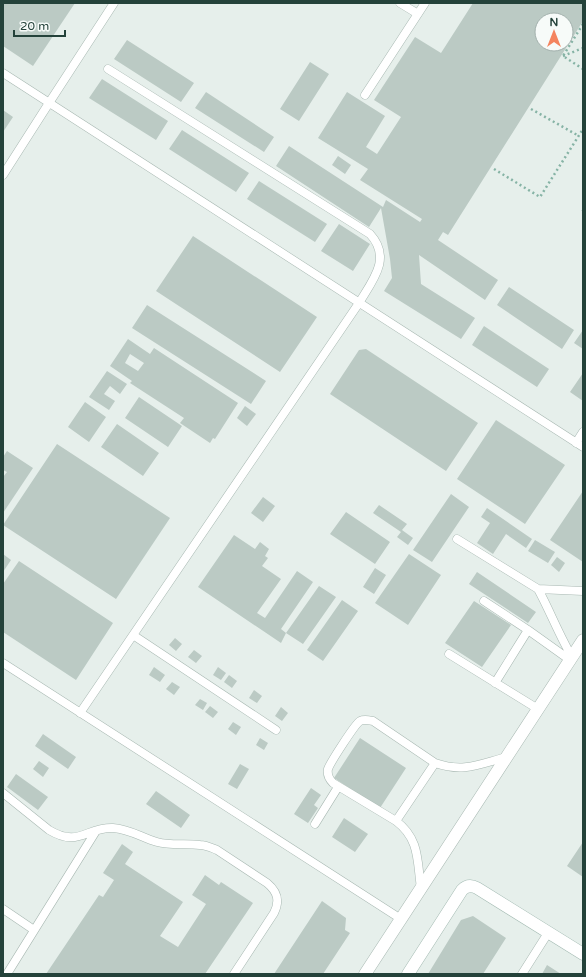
<svg xmlns="http://www.w3.org/2000/svg" width="586" height="977" font-family="'Varela Round',sans-serif">
	<rect width="100%" height="100%" fill="#e6efeb"/>
	<path fill="#bbcac4" fill-rule="evenodd" d="M3 3H75L33 66 3 46Z
		M473 3H583V21L448 235 443 232 438 240 498 280 485 300 419 255 421 284 475 318 461 339 384 291 392 278 390 259 381 208 369 227 276 166 289 146 383 207 386 200 420 222 422 219 360 180 368 169 318 138 347 92 385 116 366 147 377 154 401 117 374 100 415 37 441 53ZM542 20H566V44H542Z
		M127 40 194 83 181 102 114 59Z
		M310 62 329 74 299 121 280 109Z
		M102 79 168 121 156 140 89 98Z
		M206 92 274 137 264 152 195 108Z
		M3 110 13 117 3 132Z
		M182 130 249 173 236 192 169 149Z
		M338 156 351 165 345 174 332 165Z
		M259 181 327 224 315 242 247 199Z
		M339 224 370 244 353 271 321 251Z
		M193 236 317 317 280 372 156 291Z
		M509 287 574 330 562 349 497 305Z
		M147 305 266 381 251 404 132 328Z
		M484 326 549 369 537 387 472 345Z
		M583 330V349L574 343Z
		M128 339 150 354 154 348 238 403 215 439 213 438 210 443 180 423 184 418 130 383 132 381 110 366ZM130 354 144 363 138 371 125 363Z
		M366 349 478 423 446 471 330 394 359 350Z
		M107 371 127 384 120 394 110 386 104 394 115 401 109 410 89 397Z
		M583 373V401L570 392Z
		M139 397 182 426 168 447 125 418Z
		M85 402 106 417 89 442 68 427Z
		M245 406 256 414 247 426 237 418Z
		M496 420 565 465 525 524 457 479Z
		M117 424 159 453 143 476 101 447Z
		M57 444 170 518 116 599 3 525Z
		M7 451 33 468 3 513V477L7 472 3 470V457Z
		M583 491V562L550 540Z
		M451 494 469 507 432 562 413 550Z
		M263 497 275 506 263 522 251 513Z
		M379 505 407 524 402 530 413 538 408 545 397 537 401 532 373 513Z
		M487 508 532 539 526 548 506 534 493 554 477 543 490 523 481 517Z
		M346 512 390 542 375 564 330 534Z
		M234 535 255 549 260 542 269 549 265 556 268 558 262 566 281 579 257 613 265 618 297 571 313 582 281 629 286 633 319 586 336 597 303 644 286 633 281 643 198 587Z
		M535 540 555 552 548 563 528 551Z
		M3 554 11 560 3 572Z
		M409 554 441 575 408 625 375 603Z
		M557 557 565 563 559 572 551 565Z
		M19 561 113 623 76 680 3 632V584Z
		M375 568 386 575 374 594 363 587Z
		M477 572 536 612 528 623 469 584Z
		M342 600 358 611 323 661 307 650Z
		M474 601 511 625 482 667 445 643Z
		M175 638 182 644 176 651 169 645Z
		M194 650 202 656 196 663 188 657Z
		M154 667 165 675 160 682 149 675Z
		M218 667 226 673 221 680 213 675Z
		M229 675 237 681 232 688 224 682Z
		M172 682 180 687 174 695 166 689Z
		M254 690 262 696 257 703 249 698Z
		M200 699 207 703 203 710 195 705Z
		M210 706 218 712 213 718 205 712Z
		M281 707 288 713 282 721 275 716Z
		M233 722 241 727 236 735 228 729Z
		M43 734 76 757 68 769 35 746Z
		M260 738 268 743 264 750 256 745Z
		M360 738 406 768 380 808 334 778Z
		M39 761 49 768 43 777 33 769Z
		M240 764 249 769 237 789 228 784Z
		M16 774 48 797 38 810 7 787Z
		M311 788 321 795 314 805 318 808 308 823 294 814Z
		M156 791 190 815 181 828 146 804Z
		M344 818 368 834 355 852 332 837Z
		M583 842V877L567 866Z
		M122 844 133 852 125 864 183 902 160 936 178 947 206 904 192 895 205 875 219 885 221 882 253 903 205 974H46L99 895 103 897 114 880 103 873Z
		M322 901 346 918 345 930 350 933 323 974H274Z
		M473 916 506 938 483 974H428L461 920Z
		M547 965 561 974H542Z"/>
	<g fill="none" stroke-linecap="round" stroke-linejoin="round">
		<defs>
			<path id="lane" d="M400 3 418 14
				M3 73 583 447
				M365 95 425 3
				M3 175 49 103 114 3
				M576 443 583 432
				M457 539 538 589 583 591
				M538 589C550 611 559 635 572 657
				M484 601 528 630 570 660
				M133 635 276 730
				M449 654 538 709
				M3 663 401 919
				M495 683 528 630
				M80 713 359 303C373 280 392 258 370 234L108 69
				M3 793 49 830C79 848 86 827 113 828 130 829 142 838 157 842 171 846 186 843 200 845 206 845 212 848 217 850L267 883C278 892 280 901 274 913L234 974
				M396 821 435 763
				M315 824 338 787
				M421 888C417 861 420 839 396 821L333 783C329 779 327 774 328 769 330 763 355 724 360 721 364 719 368 720 373 721L435 763C464 773 479 764 507 757
				M3 909 34 930
				M7 974 96 831
				M522 974 548 933"/>
			<path id="street" d="M365 974 583 640"/>
			<path id="secondary" d="M408 974 462 890C466 886 471 885 477 888L583 954"/>
		</defs>
		<use href="#lane" stroke="#a8b8b2" stroke-width="9"/>
		<use href="#street" stroke="#a8b8b2" stroke-width="13"/>
		<use href="#secondary" stroke="#a4bbb3" stroke-width="13"/>
		<path stroke="#86b3a5" stroke-width="2.5" stroke-dasharray="2 3" stroke-linecap="butt" d="M583 24 563 56 583 69
			M563 56 583 48
			M531 109 579 136
			M494 169 540 197 583 129
			M583 210V211"/>
		<use href="#lane" stroke="#fff" stroke-width="8"/>
		<use href="#street" stroke="#fff" stroke-width="12"/>
		<use href="#secondary" stroke="#fff" stroke-width="12"/>
	</g>
	<rect width="586" height="977" fill="none" stroke="#24423a" stroke-width="8"/>
	<g transform="translate(554 32)"><circle r="19" fill="#f7fbf9" stroke="#a3b1ad"/>
	<path d="M0-3L7 15L0 10L-7 15Z" fill="#f4845f"/>
	<text y="-6" font-size="11" font-weight="bold" text-anchor="middle" fill="#24423a">N</text>
	</g>
	<path d="M14 30v6h51v-6" fill="none" stroke="#24423a" stroke-width="2"/>
	<text x="20" y="30" font-size="12" fill="#24423a" stroke="#f7fbf9" stroke-width="3" paint-order="stroke">20 m</text>
</svg>
